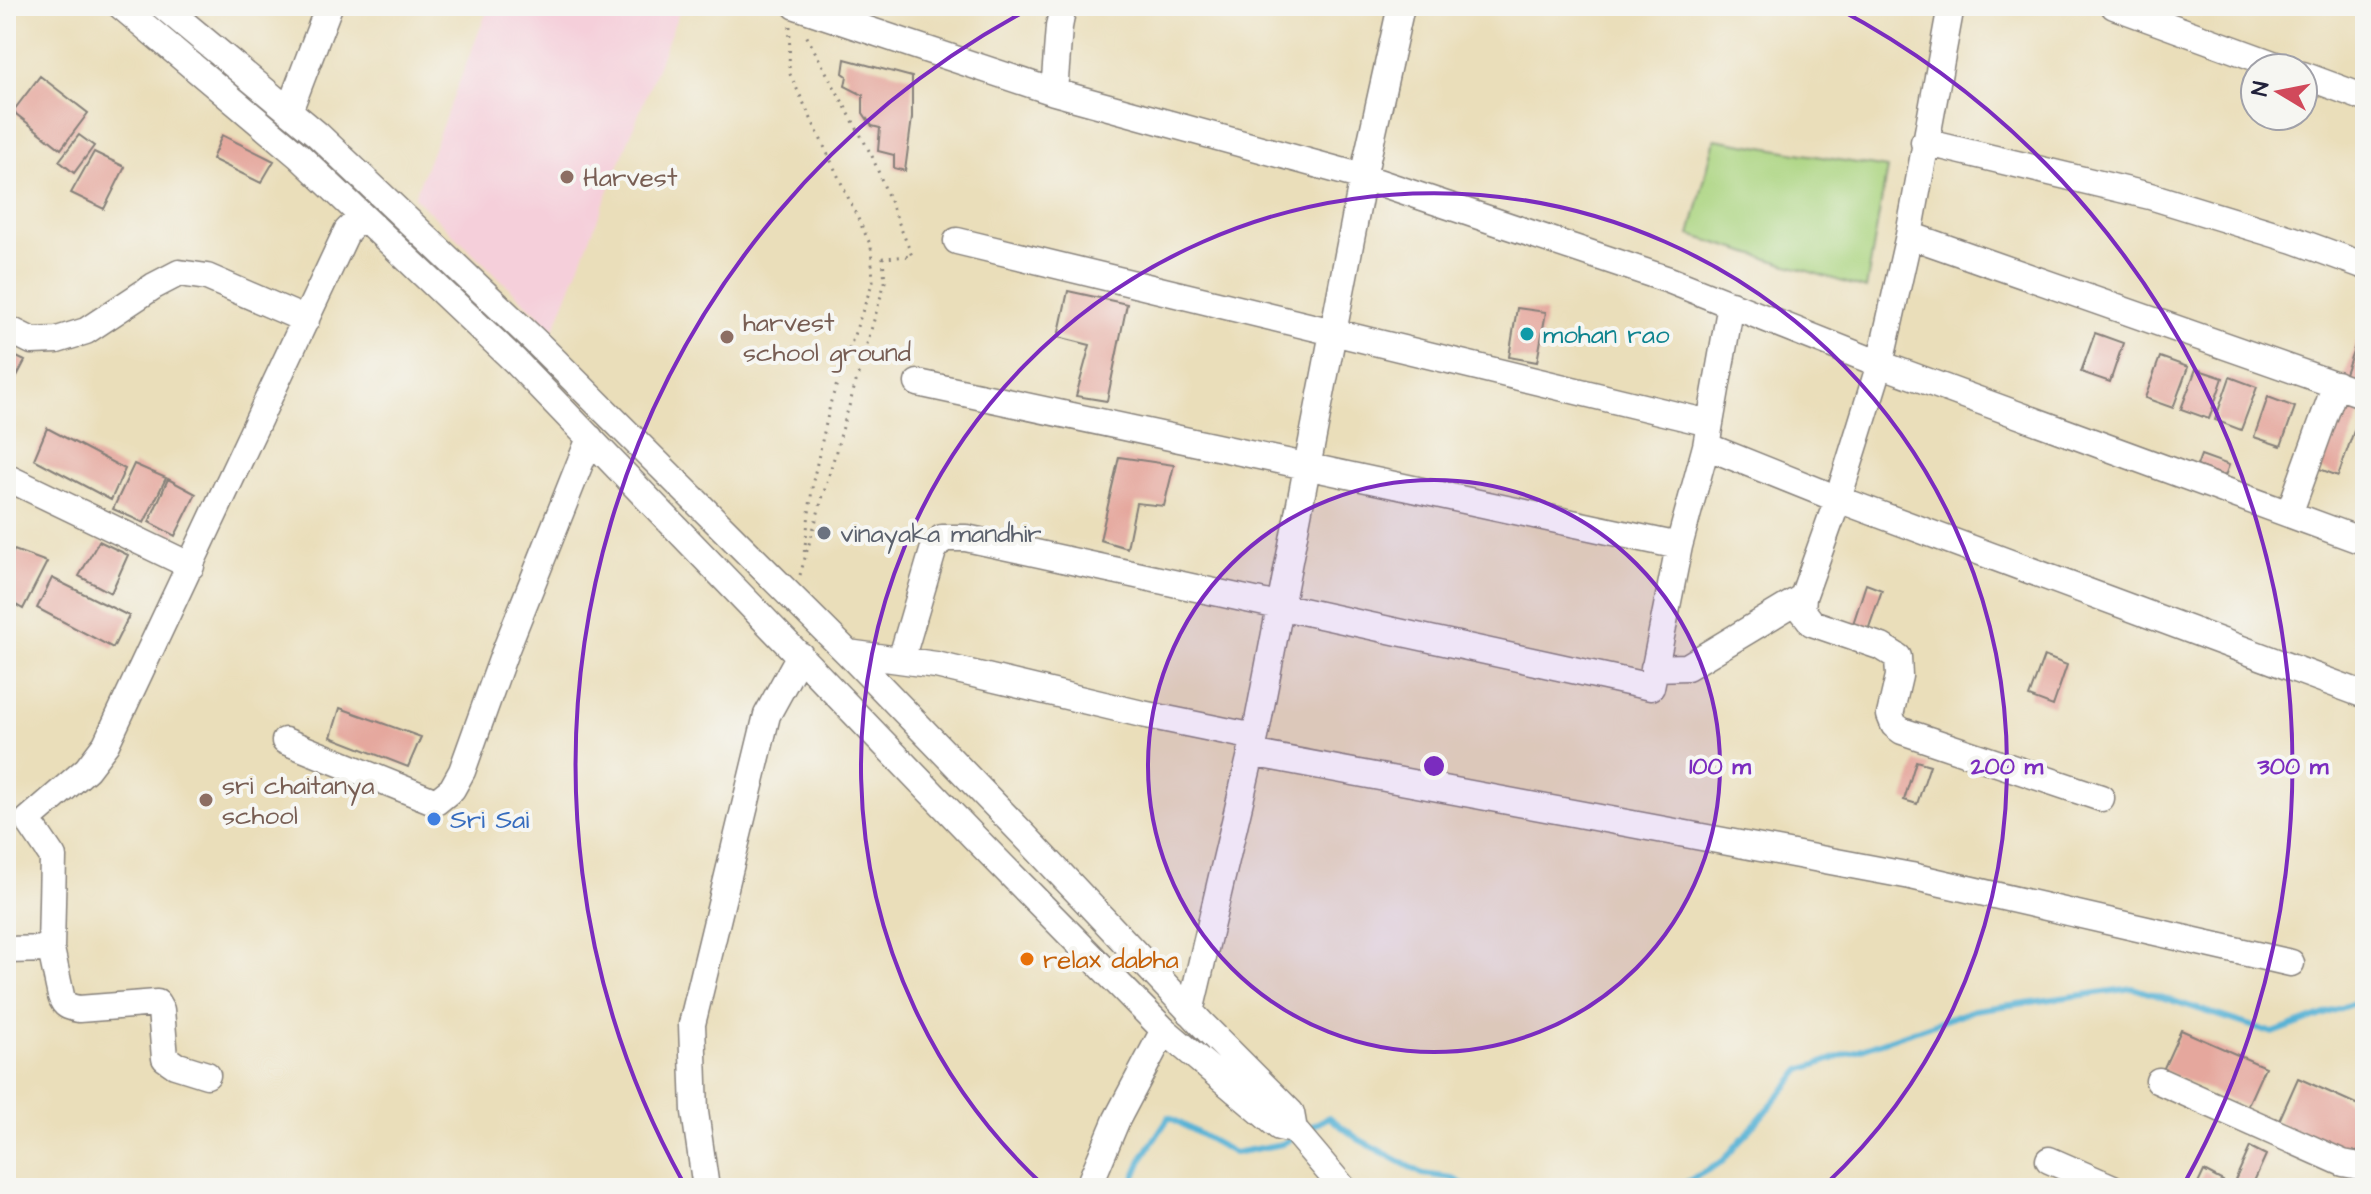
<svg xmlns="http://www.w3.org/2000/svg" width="2371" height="1194" font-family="'Architects Daughter',sans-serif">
	<rect width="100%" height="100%" fill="#f6f6f2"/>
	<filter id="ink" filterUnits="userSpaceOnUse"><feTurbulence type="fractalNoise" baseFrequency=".0125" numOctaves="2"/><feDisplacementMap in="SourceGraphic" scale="16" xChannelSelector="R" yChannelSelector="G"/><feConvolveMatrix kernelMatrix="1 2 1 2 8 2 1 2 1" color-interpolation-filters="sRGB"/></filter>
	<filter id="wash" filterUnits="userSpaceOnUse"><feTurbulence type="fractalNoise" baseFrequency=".006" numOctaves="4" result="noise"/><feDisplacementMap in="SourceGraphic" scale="32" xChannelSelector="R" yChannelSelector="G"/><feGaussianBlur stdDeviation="1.8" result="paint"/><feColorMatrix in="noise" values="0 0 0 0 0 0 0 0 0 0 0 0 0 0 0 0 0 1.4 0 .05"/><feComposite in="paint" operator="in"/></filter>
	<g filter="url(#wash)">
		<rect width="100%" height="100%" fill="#eadeba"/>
		<path fill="#f5cfda" d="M489 6 681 7 554 330 414 197Z"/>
		<path fill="#aad47f" stroke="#667b5d" stroke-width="2" d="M1715 139 1887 168 1866 289 1690 235Z"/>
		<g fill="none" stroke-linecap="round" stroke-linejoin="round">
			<path stroke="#57b2d5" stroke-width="6" d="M1305 1130 1329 1117 1358 1139 1423 1174 1452 1178 1470 1188
				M1130 1188 1144 1155 1169 1117 1234 1153 1282 1144 1292 1138
				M1676 1188 1722 1162 1801 1070 1974 1010 2133 988 2273 1033 2365 999"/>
		</g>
		<g id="blocks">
			<path fill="#e5a79d" d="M845 59 912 77V118L905 171 894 168V155L878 151 880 128 872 126 863 113V95L845 86 847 76 843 73Z
				M40 76 88 113 61 149 16 114 14 110Z
				M79 135 94 146 74 173 59 161Z
				M222 135 274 161 261 183 212 159Z
				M94 152 125 167 104 209 71 193Z
				M1068 291 1127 304 1107 401 1076 396 1090 345 1058 337Z
				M1517 308 1546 312 1537 362 1509 357Z
				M2095 333 2123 343 2110 382 2081 372Z
				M2357 340 2365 343V390L2342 382Z
				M6 352 25 361 6 397Z
				M2160 357 2188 367 2173 408 2145 398Z
				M2196 369 2223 378 2209 419 2181 409Z
				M2230 377 2257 387 2241 430 2215 420Z
				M2268 397 2295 407 2281 446 2254 437Z
				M2333 397 2362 408 2338 476 2309 465Z
				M47 428 125 469 111 500 34 459Z
				M2201 455 2229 465 2225 476 2197 466Z
				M1119 457 1174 465 1164 506 1136 503 1127 548 1100 540Z
				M134 464 166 478 144 523 113 509Z
				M168 479 196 494 175 536 149 522Z
				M99 541 128 555 111 593 79 576Z
				M14 550 47 562 23 609 6 599V566Z
				M52 578 129 616 113 648 37 608Z
				M1866 584 1882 590 1867 633 1852 627Z
				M2044 656 2067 665 2053 706 2029 697Z
				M340 708 421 737 408 767 331 737Z
				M1916 761 1930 765 1917 804 1904 800Z
				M2181 1030 2265 1067 2247 1107 2163 1070Z
				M2298 1078 2365 1108V1143L2358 1159 2278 1123Z
				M2250 1147 2266 1155 2251 1188H2235L2232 1187Z
				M2204 1171 2223 1181 2220 1188H2196Z"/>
		</g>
	</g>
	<g filter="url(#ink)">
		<use href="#blocks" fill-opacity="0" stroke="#86807a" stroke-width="2"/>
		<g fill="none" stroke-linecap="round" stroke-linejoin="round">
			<defs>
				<path id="minor" d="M121 6 299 156 515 361 976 839 1164 1030 1279 1127 1294 1130
					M163 6 318 135 535 341 848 653 1023 834 1201 1023 1291 1113 1294 1130 1343 1188
					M796 6 1054 92 1363 177 1669 280 1880 364 2365 542
					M1951 6 1909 235 1880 364 1838 499 1803 597 1802 610 1812 623 1882 647 1898 657 1899 676 1890 715 1894 725 1902 731 2101 798
					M2114 6 2284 68
					M2303 75 2365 98
					M1054 92 1059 27 1063 6
					M289 111 329 6
					M1924 142 2150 196 2294 240 2365 266
					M1909 235 2365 395
					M957 241 1709 423
					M6 328 32 341 57 340 86 331 154 286 179 273 207 277 306 320
					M918 383 1679 546
					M1706 446 1838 499 2365 695
					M6 477 191 566
					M2289 514 2336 384
					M848 653 936 665 1142 714 1255 737
					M901 660 933 551 942 538H966L1651 687 1679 546 1706 446 1731 304
					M1654 668 1687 667 1803 597
					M285 741 436 802 452 789 462 771 504 654 590 438
					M1251 753 1911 876 2291 963
					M51 949 61 996C64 1006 69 1007 79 1009L157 1003 161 1010 165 1058 175 1065 207 1075
					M6 950 51 949 53 857 28 820 87 769 106 744 347 231 362 216
					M1190 1012 1255 737 1363 177 1401 6
					M2159 1081 2343 1163 2365 1167
					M2049 1160 2113 1188
					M706 1188 695 1112 692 1024 767 715 800 655
					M1088 1188 1117 1119 1164 1030"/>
			</defs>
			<use href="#minor" stroke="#86807a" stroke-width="29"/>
			<path stroke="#86807a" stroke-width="3" stroke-dasharray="2 6" stroke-linecap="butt" d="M790 26 789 72 871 246 873 281 831 401 813 481 804 554
				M800 575 885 282 883 258 912 256 872 156 806 35"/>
			<use href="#minor" stroke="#fff" stroke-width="26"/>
		</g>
	</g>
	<circle cx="1434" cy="766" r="286" fill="#7b2cbf" fill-opacity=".12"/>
	<g fill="none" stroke="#7b2cbf" stroke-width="4">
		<circle cx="1434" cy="766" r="286"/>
		<path d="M1043 1185A573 573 0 1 1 1825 1185"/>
		<path d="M683 1182A859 859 0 0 1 1031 8M1837 8A859 859 0 0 1 2185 1182"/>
	</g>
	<g fill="#8d6e63" stroke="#f6f6f2" stroke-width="3">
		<circle cx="567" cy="177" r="8"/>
		<circle cx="727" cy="337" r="8"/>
		<circle cx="206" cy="800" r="8"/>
	</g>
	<circle fill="#0f9aa8" stroke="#f6f6f2" stroke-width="3" cx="1527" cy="334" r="8"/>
	<circle fill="#6b7280" stroke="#f6f6f2" stroke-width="3" cx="824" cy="533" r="8"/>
	<circle fill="#3f7fe0" stroke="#f6f6f2" stroke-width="3" cx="434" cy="819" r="8"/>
	<circle fill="#e8710a" stroke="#f6f6f2" stroke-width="3" cx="1027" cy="959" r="8"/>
	<g text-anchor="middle" stroke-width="8" stroke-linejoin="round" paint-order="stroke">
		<g font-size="26" fill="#785e54" stroke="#f6f6f2" text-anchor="start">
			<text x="583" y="186">Harvest</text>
			<text x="743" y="331">harvest<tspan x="743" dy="30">school ground</tspan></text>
			<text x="222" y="794">sri chaitanya<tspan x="222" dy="30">school</tspan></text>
		</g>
		<g font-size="26" fill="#0d838f" stroke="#f6f6f2" text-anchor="start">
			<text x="1543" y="343">mohan rao</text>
		</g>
		<g font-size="26" fill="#5b616d" stroke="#f6f6f2" text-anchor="start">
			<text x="840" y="542">vinayaka mandhir</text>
		</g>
		<g font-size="26" fill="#366cbe" stroke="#f6f6f2" text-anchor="start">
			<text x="450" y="828">Sri Sai</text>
		</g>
		<g font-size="26" fill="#c56008" stroke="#f6f6f2" text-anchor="start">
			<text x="1043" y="968">relax dabha</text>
		</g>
	</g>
	<circle cx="1434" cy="766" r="12" fill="#7b2cbf" stroke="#f6f6f2" stroke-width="4"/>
	<g font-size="24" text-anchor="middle" font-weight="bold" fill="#7b2cbf" stroke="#f6f6f2" stroke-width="8" stroke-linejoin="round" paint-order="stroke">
		<text x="1720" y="774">100 m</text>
		<text x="2007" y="774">200 m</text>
		<text x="2293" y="774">300 m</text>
	</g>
	<rect width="2371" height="1194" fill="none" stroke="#f6f6f2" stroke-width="32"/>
	<g transform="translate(2279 92) rotate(280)"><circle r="38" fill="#f6f6f2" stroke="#a1a1a9" stroke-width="2"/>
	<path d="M0-6L14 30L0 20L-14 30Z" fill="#d1495b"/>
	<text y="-12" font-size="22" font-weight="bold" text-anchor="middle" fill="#22223b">N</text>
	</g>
</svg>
